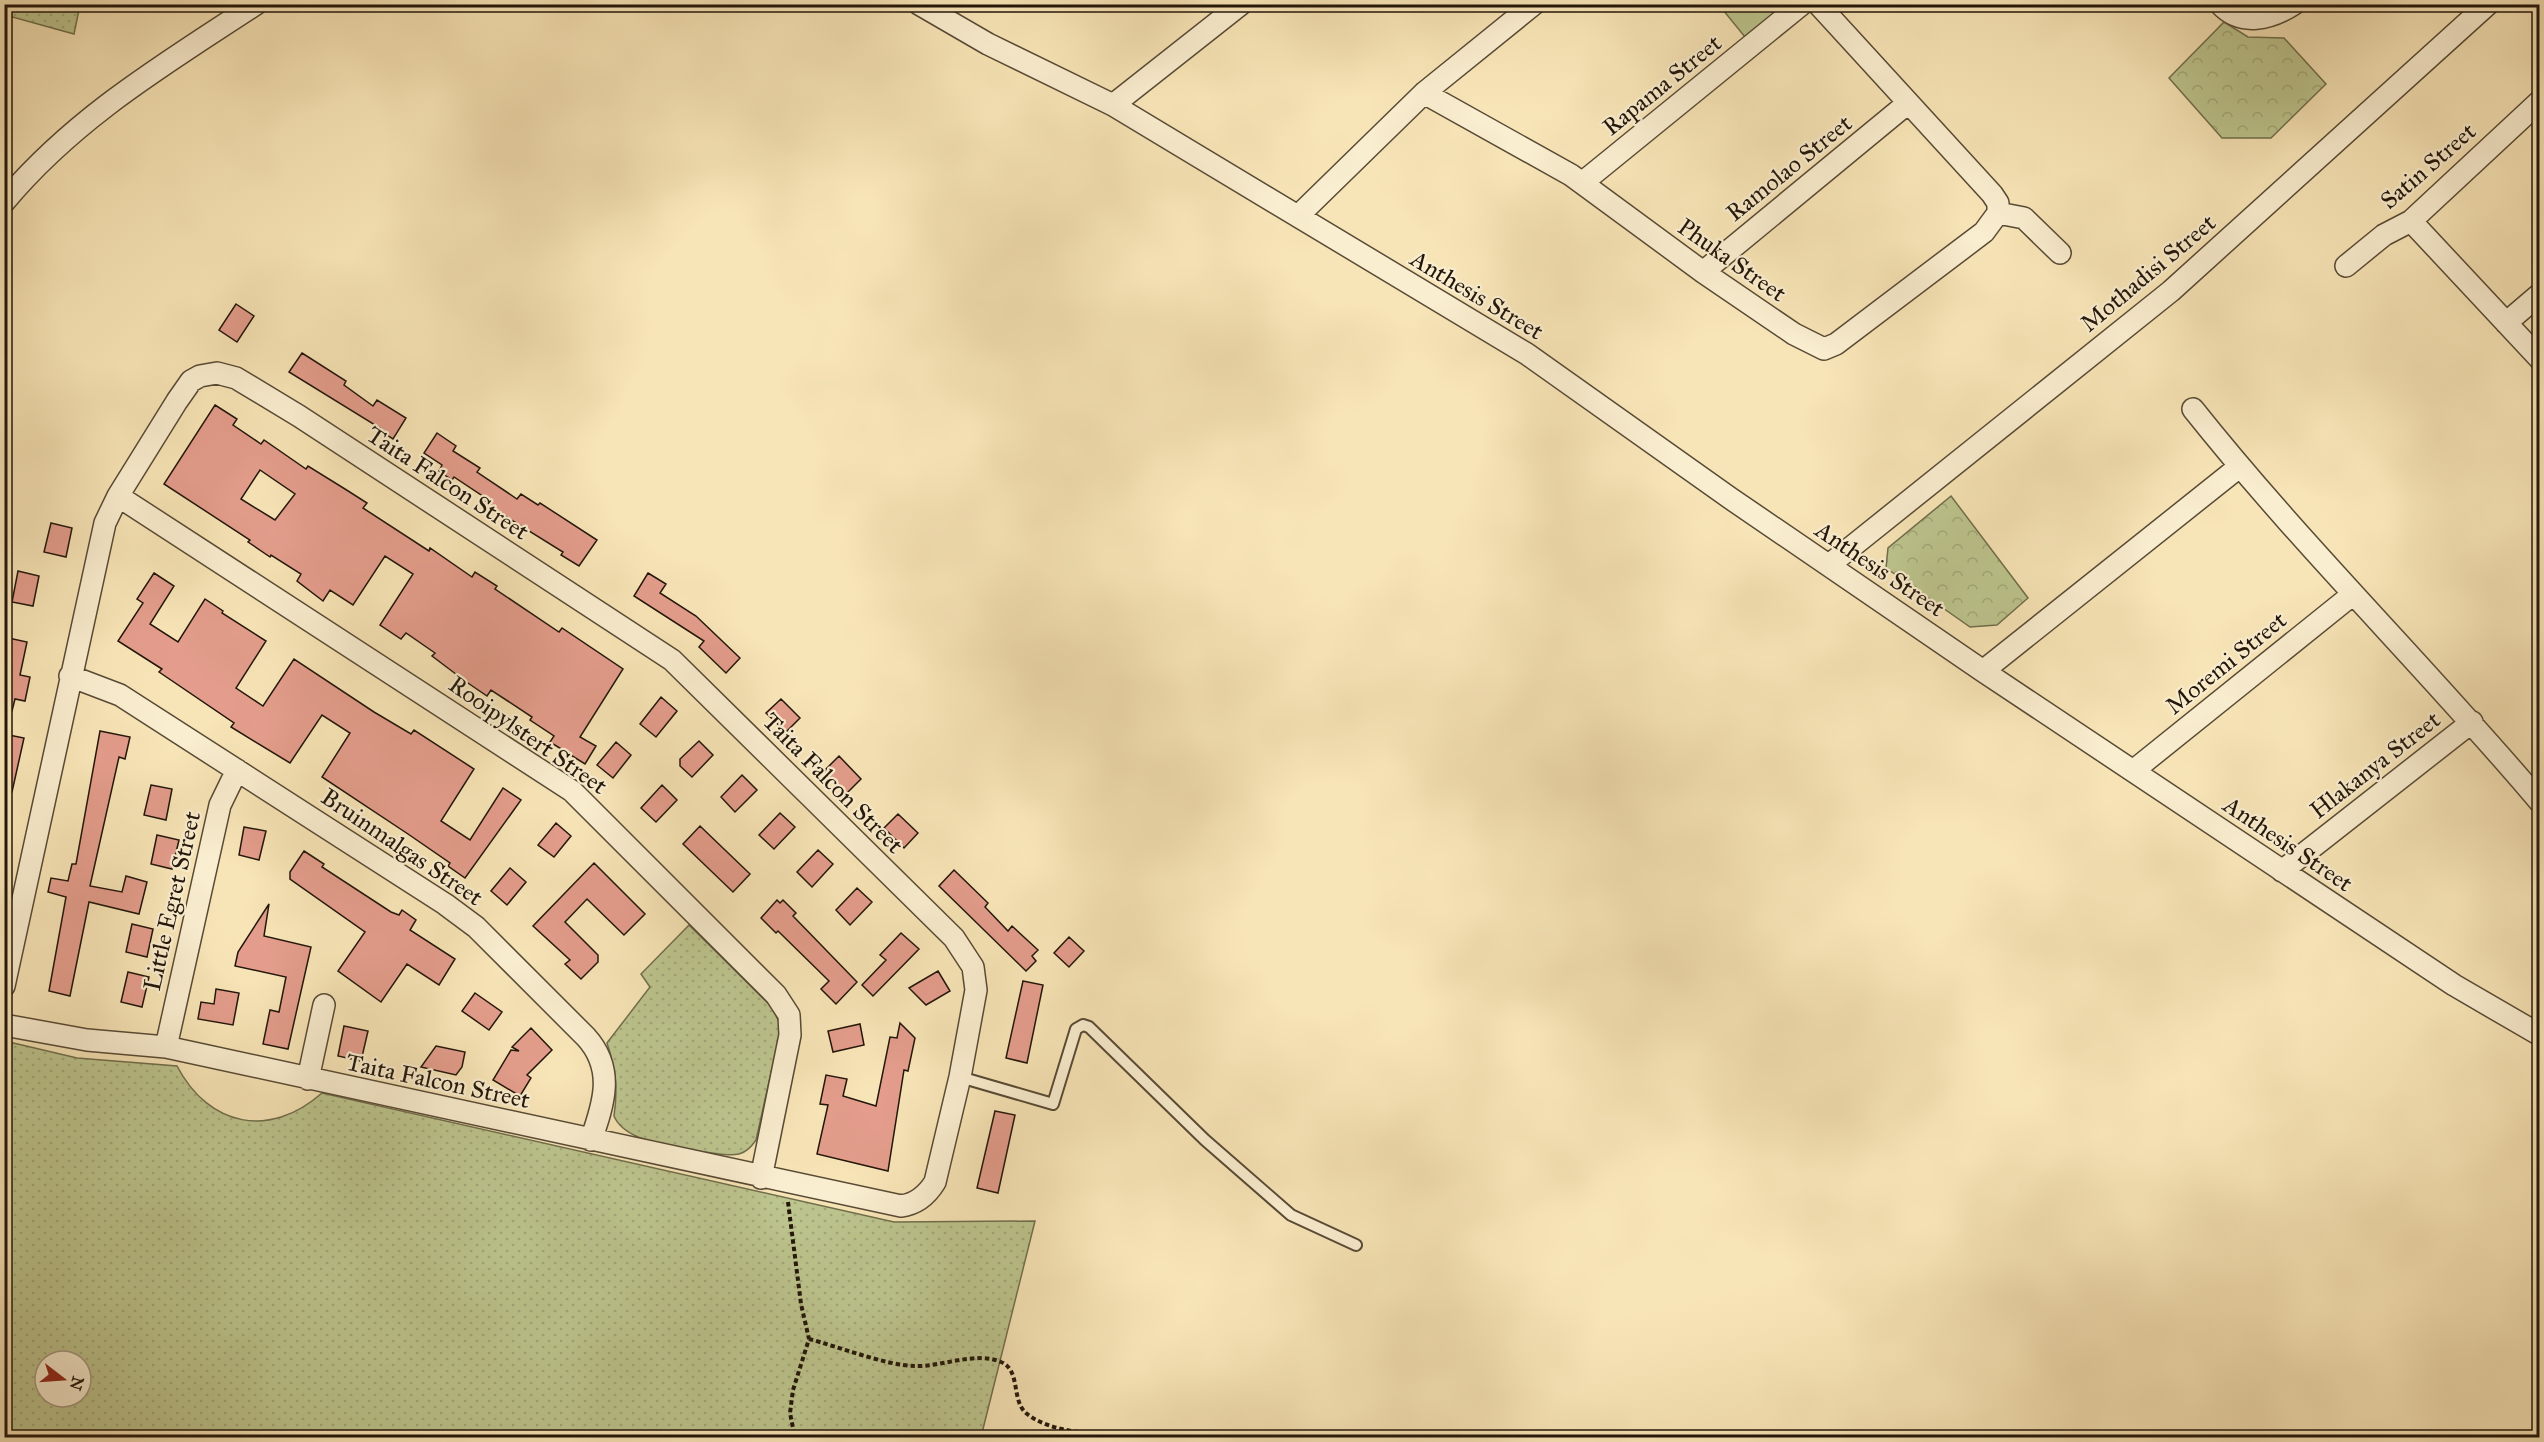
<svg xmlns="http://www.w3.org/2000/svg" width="2544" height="1442" font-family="'IM FELL Great Primer',serif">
	<defs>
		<pattern id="grass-dots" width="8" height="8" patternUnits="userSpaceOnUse" patternTransform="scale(1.5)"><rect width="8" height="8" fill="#bdc58e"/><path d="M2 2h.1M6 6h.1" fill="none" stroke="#a2a879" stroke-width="1.8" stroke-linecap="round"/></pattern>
		<pattern id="park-crowns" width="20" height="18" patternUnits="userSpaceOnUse" patternTransform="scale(1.5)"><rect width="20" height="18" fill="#bdc58e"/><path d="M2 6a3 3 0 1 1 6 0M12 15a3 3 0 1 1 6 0" fill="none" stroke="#a2a879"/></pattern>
	</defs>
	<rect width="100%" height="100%" fill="#f8e5b7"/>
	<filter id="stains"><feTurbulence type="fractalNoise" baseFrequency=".00333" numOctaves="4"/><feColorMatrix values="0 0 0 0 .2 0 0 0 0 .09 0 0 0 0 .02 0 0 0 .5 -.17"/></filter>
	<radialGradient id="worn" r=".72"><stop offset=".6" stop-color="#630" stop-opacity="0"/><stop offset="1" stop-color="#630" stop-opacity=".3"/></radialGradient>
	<path fill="url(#grass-dots)" stroke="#706e4c" stroke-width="1.5" fill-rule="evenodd" d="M4 5 5 4 80 5 74 34 5 15Z
		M689 925 772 1007 779 1022 780 1033 756 1140C752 1146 747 1152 739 1154 724 1158 653 1143 638 1137 629 1133 618 1126 614 1116 618 1089 616 1070 607 1043L650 987 641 974Z
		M5 1041 77 1058 177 1066C209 1127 270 1139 322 1093L894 1222 1035 1221 981 1437H5ZM45 1361H81V1397H45Z"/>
	<path fill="url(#park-crowns)" stroke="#706e4c" stroke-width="1.5" d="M2224 22 2248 37 2284 38 2326 84 2271 138H2222L2169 78Z
		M1951 496 2028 598 1997 625 1970 627 1886 568 1888 548Z"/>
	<path fill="#bdc58e" stroke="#706e4c" stroke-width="1.5" d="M1719 5H1785L1745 37Z"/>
	<path fill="#e49d8c" stroke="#22160a" stroke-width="1.5" fill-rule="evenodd" d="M236 304 254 316 237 342 219 330Z
		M302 353 346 381 344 385 373 406 377 400 406 418 393 439 379 430 380 428 289 372Z
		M215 405 237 419 233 425 261 444 264 440 306 469 308 466 345 489 367 503 363 508 429 551 430 548 472 577 475 572 497 586 495 589 559 632 562 628 623 669 580 737 596 746 585 764 550 742 554 736 530 720 532 717 491 690 487 696 465 681 432 656 435 653 406 633 401 639 380 625 413 574 385 556 353 605 330 590 323 601 297 581 301 574 271 555 270 557 248 542 250 540 164 484ZM260 470 295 494 275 520 241 499Z
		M437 433 456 446 453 451 480 468 477 472 517 499 521 494 538 505 540 503 597 540 579 566 561 555 563 552 484 503 487 499 454 477 452 480 439 471 442 465 424 453Z
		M51 523 72 528 66 557 44 552Z
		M18 571 39 576 33 606 12 602Z
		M154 573 174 586 150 624 178 642 205 599 223 611 222 613 266 641 236 688 263 706 294 659 374 712 411 734 414 730 474 769 441 821 470 840 503 788 521 800 465 878 448 866 450 863 408 834 322 777 350 733 322 715 290 763 231 727 234 723 159 672 162 669 118 641 143 603 137 599Z
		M648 573 666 584 660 593 696 616 740 658 726 673 699 647 704 641 634 596Z
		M4 637 27 642 20 675 30 677 25 701 15 699 12 711 4 710Z
		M661 697 677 711 656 737 640 724Z
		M781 699 800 718 786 732 766 713Z
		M100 731 130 737 125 759 119 757 90 886 122 892 126 876 147 882 139 914 89 902 70 996 49 991 66 897 48 892 51 878 68 881 72 864H76Z
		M4 734 24 738 12 792H4Z
		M699 741 713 755 692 777 680 766V759Z
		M616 742 631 755 613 778 597 765Z
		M839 756 861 779 846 794 824 771Z
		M742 775 757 790 735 812 721 797Z
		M151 785 172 789 166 820 144 815Z
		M662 785 677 800 656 822 641 808Z
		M780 813 795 827 774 849 759 835Z
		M898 814 918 833 904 848 884 828Z
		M556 823 571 836 554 857 538 845Z
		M700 826 750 874 733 892 683 844Z
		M244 827 266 831 259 860 239 855Z
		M157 835 179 840 172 869 151 864Z
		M818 850 833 864 812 887 797 872Z
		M304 851 324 864 322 867 391 912 399 915 402 910 416 920 410 930 455 959 439 985 407 964 381 1002 338 971 365 932 290 879V872Z
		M594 863 645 914 624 935 587 899 565 922 598 955V962L581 979 565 964 570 960 533 926Z
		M510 868 526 882 507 905 491 891Z
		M954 870 988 903 985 907 1008 931 1012 926 1038 950 1032 956 1036 961 1026 971 939 886Z
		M857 888 872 902 850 925 836 910Z
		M777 900 780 903 783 900 796 913 793 916 857 982 836 1004 821 989 829 981 778 931 776 933 761 918Z
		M269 904 264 936 311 947 288 1049 263 1044 270 1010 279 1012 286 977 235 966 238 952Z
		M132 924 153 929 147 957 126 952Z
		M901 933 919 949 873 996 862 985 886 960 880 955Z
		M1069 937 1084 951 1069 967 1054 953Z
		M938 971 950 991 926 1005 909 988Z
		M128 972 149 977 142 1007 121 1002Z
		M1023 981 1043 985 1027 1063 1006 1058Z
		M216 989 239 993 233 1025 198 1019 201 1002 214 1004Z
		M475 993 502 1012 489 1030 462 1011Z
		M900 1023 915 1038 908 1071 904 1070 888 1171 817 1154 828 1105 820 1104 826 1075 847 1079 843 1096 876 1106 890 1037 897 1038Z
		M860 1024 864 1045 833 1052 828 1031Z
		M344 1026 368 1031 361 1061 338 1056Z
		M531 1028 552 1050 527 1075 531 1078 520 1096 493 1080 511 1050 519 1051 512 1047Z
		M436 1046 465 1052 462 1067 456 1075 421 1067Z
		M995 1111 1015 1115 998 1193 977 1188Z"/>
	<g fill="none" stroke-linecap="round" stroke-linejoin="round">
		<defs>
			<path id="service" d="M960 1077 1053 1104 1076 1029 1083 1025 1089 1027 1205 1140 1291 1215 1356 1245"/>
			<path id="minor" d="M919 4 988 44 1113 105 1527 354 1730 498 1983 671 2454 985 2540 1035
				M2220 4C2241 27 2271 19 2294 4
				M1424 93 1571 175 1703 272 1794 334 1824 349 1836 344 1984 232 1998 213V203L1992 194 1818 4
				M1113 105 1241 4
				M1582 183 1802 4
				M4 202C75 117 165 64 256 4
				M1998 213 2024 218 2060 253
				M1298 216 1424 93 1534 4
				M2411 221 2540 359
				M2346 266 2384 235 2411 221 2540 101
				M1703 272 1908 103
				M2506 323 2540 294
				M2193 409C2302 546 2427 668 2540 802
				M118 496 572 791 776 995 789 1015 790 1035 761 1178
				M1829 565 2171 291 2488 4
				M1983 671 2239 467
				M70 676 120 695 445 904 476 927 586 1037C615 1069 604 1103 591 1140
				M2133 771 2352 595
				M2282 871 2472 722
				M4 986 105 523 118 496 177 401 191 381 200 376 217 373 236 378 299 416 672 660 954 938 973 967 976 990 960 1077 935 1182C927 1195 917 1204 901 1206L166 1047 87 1040 4 1025
				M166 1047 220 805 237 770
				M308 1079 324 1005"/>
		</defs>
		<use href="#service" stroke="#584a35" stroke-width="14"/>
		<use href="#minor" stroke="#584a35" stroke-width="24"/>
		<path stroke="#22160a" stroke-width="4" stroke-dasharray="4.5 3" stroke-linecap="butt" d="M788 1202 801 1304 809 1339 793 1390 790 1413 795 1438
			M809 1339C836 1346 888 1366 915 1366 941 1367 976 1351 1001 1362 1021 1370 1011 1400 1026 1413 1051 1434 1097 1433 1128 1438"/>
		<use href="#service" stroke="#faeed0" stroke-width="10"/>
		<use href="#minor" stroke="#faeed0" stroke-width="21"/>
	</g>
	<g text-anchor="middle" stroke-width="4.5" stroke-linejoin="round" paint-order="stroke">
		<g font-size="24" fill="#22160a" stroke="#faeed0">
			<text transform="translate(1662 85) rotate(-39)" y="8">Rapama Street</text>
			<text transform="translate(2428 166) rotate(-41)" y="8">Satin Street</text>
			<text transform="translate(1789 168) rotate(-39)" y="8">Ramolao Street</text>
			<text transform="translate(1732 260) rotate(35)" y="8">Phuka Street</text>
			<text transform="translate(2148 273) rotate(-40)" y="8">Mothadisi Street</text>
			<text transform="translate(1477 295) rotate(31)" y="8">Anthesis Street</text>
			<text transform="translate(448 483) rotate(33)" y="8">Taita Falcon Street</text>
			<text transform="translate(1880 569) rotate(34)" y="8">Anthesis Street</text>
			<text transform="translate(2226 663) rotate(-39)" y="8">Moremi Street</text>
			<text transform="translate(528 735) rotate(35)" y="8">Rooipylstert Street</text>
			<text transform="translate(2375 765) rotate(-38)" y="8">Hlakanya Street</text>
			<text transform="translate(833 783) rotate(45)" y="8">Taita Falcon Street</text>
			<text transform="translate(2288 844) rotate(34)" y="8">Anthesis Street</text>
			<text transform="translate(402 847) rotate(34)" y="8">Bruinmalgas Street</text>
			<text transform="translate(172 901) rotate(-77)" y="8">Little Egret Street</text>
			<text transform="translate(438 1081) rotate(12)" y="8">Taita Falcon Street</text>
		</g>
	</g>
	<rect width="2544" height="1442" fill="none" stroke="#f8e5b7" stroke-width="24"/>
	<rect x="6" y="6" width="2532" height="1430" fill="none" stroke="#22160a" stroke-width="3"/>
	<rect x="12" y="12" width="2520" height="1418" fill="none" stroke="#22160a" stroke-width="1.5"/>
	<g transform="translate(63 1379) rotate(107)"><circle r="28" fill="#faeed0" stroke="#a49881" stroke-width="1.5"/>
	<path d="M0-4.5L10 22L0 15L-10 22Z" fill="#8f2418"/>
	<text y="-9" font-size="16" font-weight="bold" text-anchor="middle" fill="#22160a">N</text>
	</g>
	<rect width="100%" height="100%" filter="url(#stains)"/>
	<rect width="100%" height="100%" fill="url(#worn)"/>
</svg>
